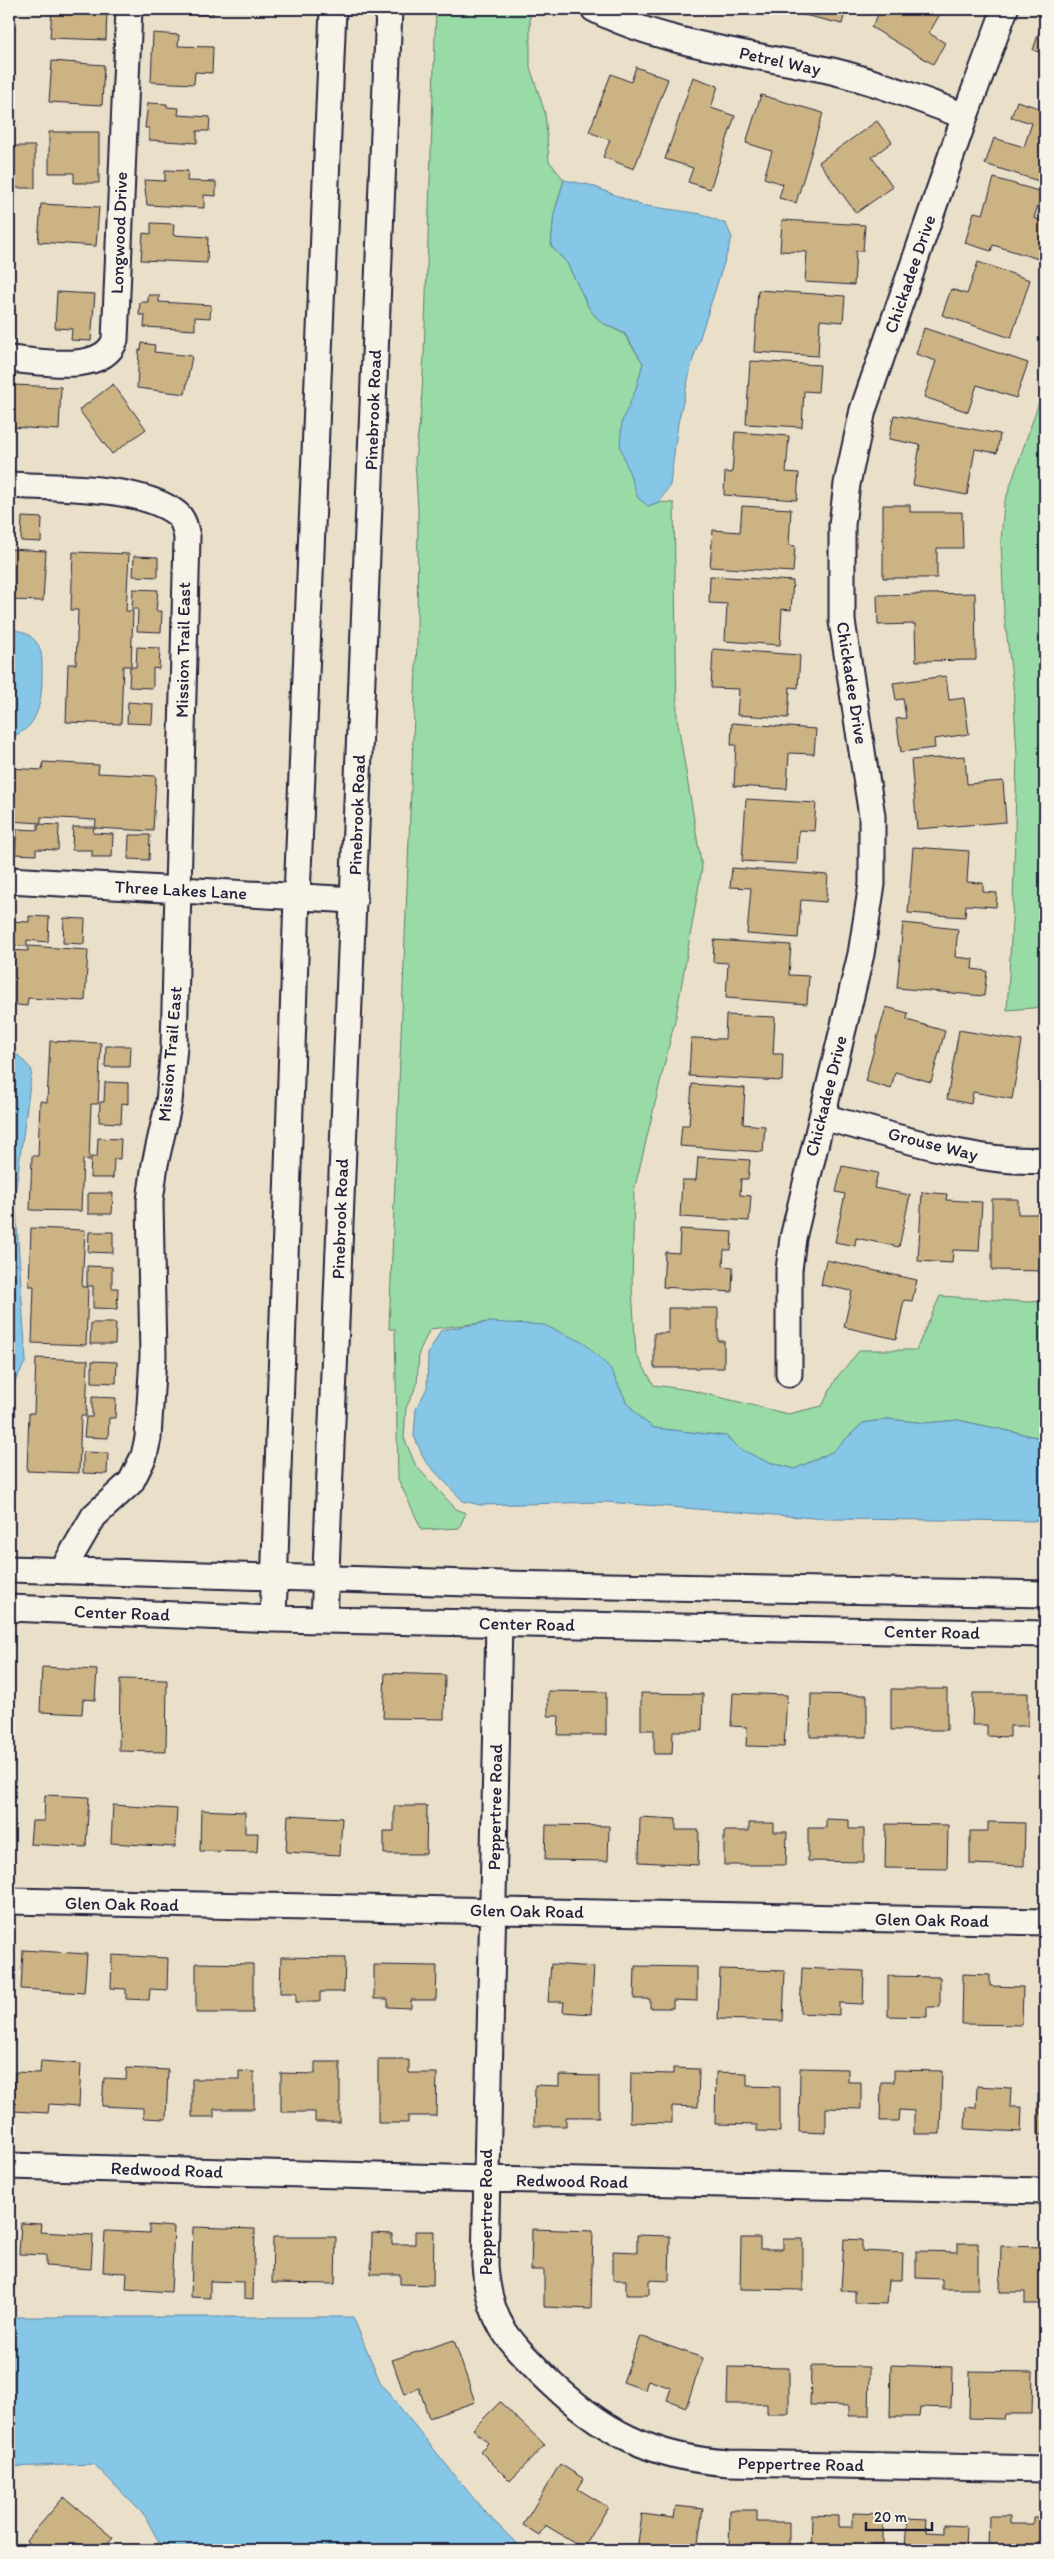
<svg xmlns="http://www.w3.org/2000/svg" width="1054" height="2559" font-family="Itim,sans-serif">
	<rect width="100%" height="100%" fill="#eae0ca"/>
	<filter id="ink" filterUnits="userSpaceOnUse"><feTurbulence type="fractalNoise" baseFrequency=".02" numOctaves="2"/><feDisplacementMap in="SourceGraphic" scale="10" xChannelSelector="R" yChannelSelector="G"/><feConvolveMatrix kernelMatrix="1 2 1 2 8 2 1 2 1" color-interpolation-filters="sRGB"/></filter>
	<g filter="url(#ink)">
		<path fill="#99dba6" stroke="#5e7e70" d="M436 9H530V67L545 113 549 161 564 180 554 214 551 246 567 263 590 310 601 322 624 334 643 363 636 389 648 506 659 502 674 503 677 718 702 868 676 1016 634 1191 632 1288 636 1354 654 1385 690 1390 788 1414 822 1406 837 1377 860 1350H916L940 1296 1027 1302 1045 1301V1439L958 1420 926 1423 888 1419 863 1423 832 1452 795 1469 765 1461 740 1449 726 1436 654 1428 641 1419 627 1403 610 1368 489 1322 430 1329 419 1352 417 1385 406 1408 404 1438 416 1466 456 1509 466 1513 459 1528 422 1530 398 1479 395 1329H389L417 643 418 510 415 460 421 410 424 353Z
			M1045 385V837L1042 869 1045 886V1007L1007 1010 1013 904 1017 755 1013 685 1004 613 1001 541 1004 504Z"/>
		<path fill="#86c7e7" stroke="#5e85a2" d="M564 180 590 185 640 205 702 214 726 224 732 238 693 359 678 423 670 485 659 502 648 506 638 498 620 446 622 421 636 389 643 363 625 334 601 322 590 310 567 263 551 246 554 214Z
			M9 629C20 630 32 634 38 645 43 653 42 666 42 675 42 701 38 731 9 737Z
			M9 1054 18 1055 32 1070 15 1194 26 1361 9 1392Z
			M489 1322 544 1325 583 1342 610 1368 627 1403 641 1419 654 1428 726 1436 740 1449 765 1461 795 1469 832 1452 863 1423 888 1419 926 1423 958 1420 1045 1439V1521L827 1519 605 1502 480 1505 463 1501 425 1461 414 1436 416 1409 427 1388 428 1354 441 1330Z
			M9 2317H353L381 2384 483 2510 523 2550H163L145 2516 94 2464 9 2467Z"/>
		<path fill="#ccb383" stroke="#22223b" d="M52 9H107L106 40 50 38Z
			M153 9H213V15L153 12Z
			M779 9H846L842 24Z
			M882 9H943L929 33 945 43 933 64 871 27Z
			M1041 26 1045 28V54L1033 50Z
			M153 33 179 35 178 46 213 47 212 73 195 72 194 84 151 82Z
			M52 61 104 65 102 105 49 102Z
			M636 67 668 79 634 169 603 157 610 140 589 132 611 74 631 82Z
			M693 77 718 86 711 108 735 116 710 189 688 182 693 168 665 159Z
			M1045 77V94L1040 92Z
			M9 83H12V95H15L16 121H9Z
			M761 95 823 113 796 203 779 198 783 184 764 178 772 151 746 143Z
			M1017 101 1045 110V183L985 164 994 138 1024 147 1032 123 1011 117Z
			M148 103 167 104V107L179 108 178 115 210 117 209 131H197V143L149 140V128H145Z
			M877 121 892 142 872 157 893 187 856 213 819 162Z
			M49 132H99V183H74V173H49Z
			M9 146H35V188H9Z
			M165 170 188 171 187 181 216 182V196L204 195V208L147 205 144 180 165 181Z
			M994 178 1042 192 1034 218 1045 222V261L993 245 991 251 965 243 974 212 983 214Z
			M41 204 99 207 96 246 38 242Z
			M9 206H13L10 248H9Z
			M782 220 865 225 863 251H856L854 285 805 282 807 252 780 251Z
			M151 223 174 224 173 235 208 237 207 263 141 260 143 233 151 234Z
			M978 262 1030 280 1011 338 942 315 951 289 967 294Z
			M9 267H13L10 295H9Z
			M758 290 845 296 843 322 820 320 818 356 754 352Z
			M57 292 95 294 91 341 71 340 72 329 55 328Z
			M148 295H159V302L211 305 210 318 195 317V330L144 327 145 315H139L140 302H148Z
			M924 328 1028 363 1016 398 977 385 968 412 924 397 936 361 916 354Z
			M142 343 155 345 154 352 192 356 185 394 137 388 139 350H141Z
			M750 361 820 365 818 392 804 391 802 427 746 424Z
			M113 384 146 429 112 454 79 410Z
			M12 385 61 387 59 430 10 427Z
			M894 415 1000 434 997 453 975 449 967 495 913 485 920 445 889 439Z
			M735 432 789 436 786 472 799 473 797 500 724 495 725 472 732 473Z
			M883 505H910V512H962L963 548H937V578H883Z
			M742 506 791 509 789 545 795 546 793 572 710 567 713 530 740 532Z
			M22 517 42 518 41 542 21 541Z
			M9 549 46 551 43 601 9 600Z
			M73 552 129 554 126 611H133L131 666H123L121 724 66 722 68 664H76L78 610H71Z
			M134 556 158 557V577L133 576Z
			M710 576 793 581 791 610 782 609 780 645 725 641 727 604 709 603Z
			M133 589 158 590 156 611H162L161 632 137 631 138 609H132Z
			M975 593 976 660 916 661 915 624 878 625 877 595Z
			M137 647 160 648 159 669 153 668V688L129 687 130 667H136Z
			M713 649 800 655 798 688 790 687 788 718 737 715 739 689 711 688Z
			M946 676 949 700 964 698 969 734 934 739 935 748 901 752 896 719 906 718 903 699 896 700 893 683Z
			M128 702 153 704 152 724 127 723Z
			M732 723 816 729 814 754 789 753 787 789 734 786 736 745H731Z
			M965 756 967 784 1003 781 1006 822 917 829 911 760Z
			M43 762 99 765 98 773 156 776 153 831 95 828 96 820 41 817V823L9 821V768L42 770Z
			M746 799 816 803 814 831 799 830 797 864 742 861Z
			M38 824 59 825 58 850 36 849V855L15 854 17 829 38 830Z
			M73 827H94L93 833 113 834 112 857H92V850H72Z
			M129 835H150L149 860 128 859Z
			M913 847 969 851 967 882 983 883V892L997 893 996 907 966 905 965 917 908 913Z
			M732 868 828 875 826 902 801 900 798 938 747 934 751 888 730 887Z
			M29 916 49 917 48 942 27 940V946L9 945V921L29 922Z
			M64 918 85 919 84 944 63 943Z
			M903 923 958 929 955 957 973 959 972 969 987 971 984 996 897 988Z
			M714 940 791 945 789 975 809 976 807 1004 726 998 728 963 713 962Z
			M28 946 88 950 85 1001 28 998 27 1006 9 1004V950L28 951Z
			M886 1007 908 1013 907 1020 945 1031 931 1082 895 1072 891 1089 865 1081Z
			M726 1015 775 1017 773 1054H783L782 1081 689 1076 691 1038 725 1039Z
			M959 1030 1022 1041 1012 1099 973 1092 971 1104 947 1099Z
			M50 1041 101 1043 98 1104H91L89 1160 83 1159 81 1211 30 1210 32 1156H38L40 1101 47 1102Z
			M106 1046H131L130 1067H105Z
			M105 1082 128 1083V1104L122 1103 121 1123 99 1122 100 1102H104Z
			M692 1084 745 1088 743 1124 765 1126 763 1152 680 1146 682 1125H689Z
			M98 1138 121 1139 120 1159H114L113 1178H90L91 1157H97Z
			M698 1157 750 1160 748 1179H741L740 1195 751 1196 749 1221 680 1217 682 1180H696Z
			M842 1166 878 1173 874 1188 910 1195 899 1247 856 1238 855 1246 835 1242 845 1194 836 1192Z
			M922 1192 947 1194 946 1200 982 1202 979 1251 953 1250 952 1263 918 1261Z
			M88 1193H113L112 1214H88Z
			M992 1199H1018V1214H1045V1271L992 1270Z
			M31 1228 85 1230 82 1287H88L86 1345 32 1343 34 1286H29Z
			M680 1229 732 1232 731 1250H724L723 1266 733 1267 732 1292 663 1287 665 1252 679 1253Z
			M89 1232H113V1253L88 1252Z
			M826 1260 917 1280 912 1301 904 1300 896 1339 844 1327 852 1291 821 1285Z
			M87 1266 112 1267V1288H118L117 1309 93 1308V1286H87Z
			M668 1308H718V1341H724V1368H654V1333H668Z
			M91 1323H116L115 1344H90Z
			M36 1358 88 1360 86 1416H81L79 1473 27 1471 29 1413H34Z
			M92 1361 117 1362 116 1383 92 1382Z
			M92 1397 116 1398 115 1418H109L108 1438 84 1437 86 1417H92Z
			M83 1452 108 1453 107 1474 83 1473Z
			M42 1667 97 1670 95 1700 83 1699 82 1714 40 1712Z
			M385 1673 445 1675 444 1719 383 1718Z
			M120 1679 167 1680 166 1752 119 1751Z
			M891 1689H947V1730H891Z
			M548 1691 606 1692V1735H558L559 1716H548Z
			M641 1693 703 1694 702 1731H673L672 1754H654V1730H641Z
			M733 1693 787 1695 784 1747 746 1746 747 1727 731 1726Z
			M973 1693H1028V1726H1010V1737L987 1736V1725H972Z
			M811 1694 867 1695V1737H810Z
			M45 1795 89 1797 86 1847 30 1844 32 1821H44Z
			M113 1805 177 1809 175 1847 111 1843Z
			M394 1806H427L426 1854H384V1831H394Z
			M201 1810 245 1812V1833H258L257 1852 200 1851Z
			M288 1815 342 1818 340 1855 286 1852Z
			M640 1817 676 1819V1830H699L698 1865 639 1862Z
			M826 1819 849 1820V1829H864V1862L808 1861V1828H826Z
			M988 1822 1025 1823 1024 1866 970 1864V1831H988Z
			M749 1823H774V1832H787L786 1865H724V1831H749Z
			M886 1824 948 1825 947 1869 885 1868Z
			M546 1825 609 1826 608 1861 545 1860Z
			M23 1950 87 1954 84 1993 21 1989Z
			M112 1955 168 1958 167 1990 150 1989 149 2000 126 1999V1989L111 1988Z
			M281 1957 345 1958 344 1992H320V2002H296V1993H280Z
			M196 1963 253 1964V2013H196Z
			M551 1964 594 1967 591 2014 563 2012 564 2002H548Z
			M374 1965 437 1966 436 2000H411V2008L388 2007V1999H374Z
			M635 1966 697 1967V2001L673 2000V2008H650V1999H634Z
			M802 1968 864 1971 863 2004 839 2003V2015L800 2013Z
			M720 1969 785 1971 783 2021 718 2019Z
			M963 1974 990 1975V1986L1023 1987 1022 2025 962 2024Z
			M888 1976 940 1977V2007H927V2017L888 2016Z
			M1045 1983V2020H1044Z
			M378 2060H409V2073H437L436 2116H408V2123H378Z
			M41 2061 81 2064 79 2106 49 2104 48 2113 13 2111 15 2072 40 2073Z
			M315 2062H340V2122H315V2112H281V2073L315 2074Z
			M127 2068 168 2070 166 2119 143 2118V2108L102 2106 104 2078 126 2079Z
			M673 2068 699 2069 698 2107 672 2106V2123L630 2122 631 2073 673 2074Z
			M800 2068 848 2069V2082H861V2109L826 2108V2133L799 2132Z
			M894 2070 942 2071 940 2134H914V2111L900 2110 899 2121H880L881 2082H894Z
			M239 2071 254 2072V2109H214V2117H192V2079H239Z
			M716 2072 747 2073V2086L780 2087V2132L757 2131V2125L715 2124Z
			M559 2075 599 2076V2117H566V2126H534L535 2085 559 2086Z
			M977 2086 1011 2088 1010 2107H1022L1021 2132 965 2129 966 2107 976 2108Z
			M1038 2094H1045V2135H1038Z
			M21 2223 41 2224 40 2232 93 2235 91 2269 46 2266V2255L19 2254Z
			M149 2225 174 2227 171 2292 126 2289 127 2273 103 2272 105 2231 149 2233Z
			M193 2227 255 2229 253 2299 244 2298V2282L210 2281V2298L191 2297Z
			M532 2229 593 2231 591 2309 544 2307V2270H531Z
			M415 2231H434L433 2285 400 2284V2274H371L372 2233 392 2234V2244H415Z
			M637 2235 670 2236 669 2281 649 2280V2295H626V2280H613V2251L637 2252Z
			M273 2237H336L335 2284 272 2283Z
			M741 2238H760V2249H783V2239H803V2290L740 2289Z
			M844 2239 862 2240V2251L903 2253 902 2280H889L887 2304 855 2303V2291L841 2290Z
			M958 2243H978V2289H942V2279L916 2278V2251L958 2252Z
			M1001 2246 1045 2247V2304H1025V2292H1000Z
			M640 2336 703 2358 686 2407 667 2400 671 2388 648 2380 645 2390 623 2382Z
			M454 2340 475 2402 429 2418 419 2388 404 2394 392 2360Z
			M891 2365 952 2367 951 2408 920 2407 919 2417H890Z
			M811 2366 870 2367 869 2416H849V2406L810 2405Z
			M728 2367 789 2368V2414H767V2404H727Z
			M970 2371 1033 2372 1032 2414H1005L1004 2419 969 2418Z
			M500 2402 545 2445 510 2481 480 2451 488 2443 473 2429Z
			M560 2464 584 2479 578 2489 608 2507 584 2548 545 2525 539 2535 523 2525Z
			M64 2497 113 2538 103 2550H37L26 2541Z
			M676 2506 703 2509 697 2550H637L642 2514 674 2518Z
			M730 2510H757V2522H789V2550H729Z
			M853 2513 883 2514V2544H873V2550H811L812 2515 838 2516V2527H853Z
			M989 2516H1010V2524H1033V2517H1045V2550H988Z
			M907 2518 927 2519 926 2532 944 2533V2525L966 2526 965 2550H905Z"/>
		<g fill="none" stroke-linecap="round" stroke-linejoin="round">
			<defs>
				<path id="minor" d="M594 9C663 45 756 54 832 71 878 82 921 100 965 116
					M9 359C38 361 103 375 115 340L129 9
					M9 485C55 488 138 485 176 513 184 519 185 528 187 537L174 1046 169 1102 155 1164 150 1201 153 1356 148 1438 144 1456 131 1482 94 1516 62 1571
					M9 880 354 900
					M822 1117C891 1134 975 1165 1045 1160
					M789 1374V1270L793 1238 861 954 872 884V816L842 621V525L847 484 863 410 965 116 1005 9
					M9 1569 501 1584 1045 1594
					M9 1608 273 1619 1045 1634
					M273 1619 297 897 333 9
					M324 1620 389 9
					M499 1623 485 2265C489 2321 506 2338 544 2376 599 2430 651 2458 729 2463L1045 2469
					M9 1901 1045 1922
					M9 2166 485 2179 1045 2191"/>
			</defs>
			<use href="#minor" stroke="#22223b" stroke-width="29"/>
			<use href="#minor" stroke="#f7f3e8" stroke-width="25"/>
		</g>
	</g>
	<g text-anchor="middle" stroke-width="4" stroke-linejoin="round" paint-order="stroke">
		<g font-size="18" fill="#22223b" stroke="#f7f3e8">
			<text transform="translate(780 61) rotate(12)" y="6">Petrel Way</text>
			<text transform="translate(119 233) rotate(-88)" y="6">Longwood Drive</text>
			<text transform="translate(910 274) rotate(-71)" y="6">Chickadee Drive</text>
			<text transform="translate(373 410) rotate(-88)" y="6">Pinebrook Road</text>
			<text transform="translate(183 650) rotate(-89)" y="6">Mission Trail East</text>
			<text transform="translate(852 683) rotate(81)" y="6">Chickadee Drive</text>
			<text transform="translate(357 815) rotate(-88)" y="6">Pinebrook Road</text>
			<text transform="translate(181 890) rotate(3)" y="6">Three Lakes Lane</text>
			<text transform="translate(170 1054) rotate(-85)" y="6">Mission Trail East</text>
			<text transform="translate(826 1096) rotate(-76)" y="6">Chickadee Drive</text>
			<text transform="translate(933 1144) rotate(14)" y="6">Grouse Way</text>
			<text transform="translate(340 1219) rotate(-88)" y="6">Pinebrook Road</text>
			<text transform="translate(122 1613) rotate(2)" y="6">Center Road</text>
			<text transform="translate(527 1624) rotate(1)" y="6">Center Road</text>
			<text transform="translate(932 1632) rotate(1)" y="6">Center Road</text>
			<text transform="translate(495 1807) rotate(-89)" y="6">Peppertree Road</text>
			<text transform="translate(122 1904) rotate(1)" y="6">Glen Oak Road</text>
			<text transform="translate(527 1911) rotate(1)" y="6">Glen Oak Road</text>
			<text transform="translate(932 1920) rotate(1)" y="6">Glen Oak Road</text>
			<text transform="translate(167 2170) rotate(2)" y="6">Redwood Road</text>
			<text transform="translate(572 2181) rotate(1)" y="6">Redwood Road</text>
			<text transform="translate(486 2212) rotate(-90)" y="6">Peppertree Road</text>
			<text transform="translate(801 2464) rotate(1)" y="6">Peppertree Road</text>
		</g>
	</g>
	<rect width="1054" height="2559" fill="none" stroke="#f7f3e8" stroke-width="30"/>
	<rect x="15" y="15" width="1024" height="2529" fill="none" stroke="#22223b" stroke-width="2" filter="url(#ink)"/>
	<path d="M866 2522v8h66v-8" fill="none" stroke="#22223b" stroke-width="2.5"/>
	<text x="874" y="2522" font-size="15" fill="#22223b" stroke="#f7f3e8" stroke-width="4" paint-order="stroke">20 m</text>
</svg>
